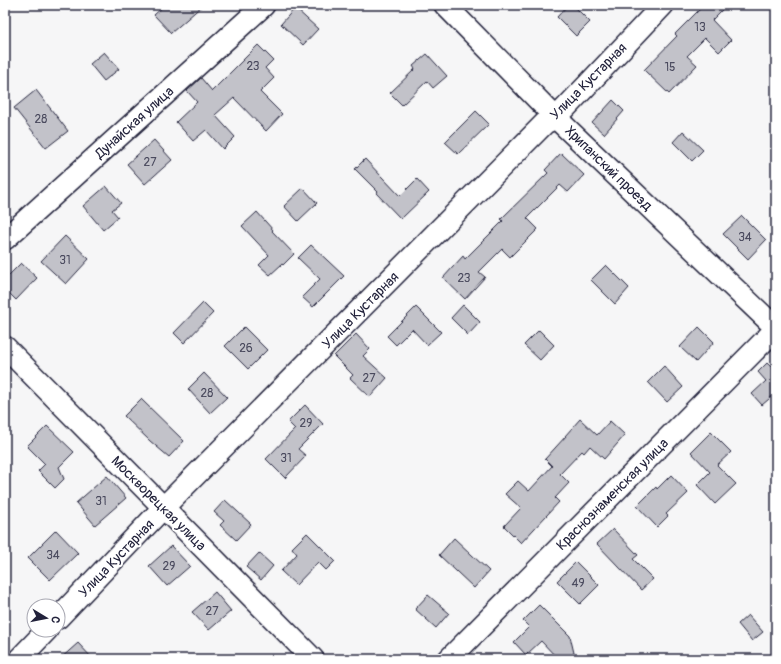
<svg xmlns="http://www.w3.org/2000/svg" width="781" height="664" font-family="Pangolin,sans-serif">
	<rect width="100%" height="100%" fill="#f6f6f7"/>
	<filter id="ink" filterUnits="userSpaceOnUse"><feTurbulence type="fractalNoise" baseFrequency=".025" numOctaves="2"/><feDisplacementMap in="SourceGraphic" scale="8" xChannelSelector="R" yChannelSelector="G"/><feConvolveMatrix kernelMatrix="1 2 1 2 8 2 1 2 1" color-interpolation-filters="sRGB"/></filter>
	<g filter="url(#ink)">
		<path fill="#c2c2c9" stroke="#22223b" d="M165 5H203L171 33 154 15Z
			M568 5H573L590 22 576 36 557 17Z
			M704 5H727L712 20 731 40 719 52 705 38 687 56 697 65 669 94 644 70 677 36 675 34Z
			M295 8 318 29 303 45 281 24Z
			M258 45 273 60 265 68 274 78 260 92 282 114 266 131 234 98 215 115 235 137 223 149 206 130 193 141 176 122 197 102 187 91 201 78 212 91Z
			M104 52 119 69 104 81 90 64Z
			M427 54 447 76 433 88 427 81 402 105 390 93 415 69 413 66Z
			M36 90 68 131 46 148 14 108Z
			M613 100 624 111 604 134 592 123Z
			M476 111 489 124 458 154 445 142Z
			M683 131 703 150 692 161 673 142Z
			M154 140 172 160 145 184 127 164Z
			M561 153 584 175 568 192 560 185 527 218 538 229 510 257 502 249 479 272 485 277 465 299 443 278 463 256 465 259 503 221 501 219 548 173 545 170Z
			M365 159 400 196 417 179 429 192 401 219 376 193 378 192 355 169Z
			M106 186 121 203 112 210 118 217 103 230 83 206Z
			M303 188 317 203 298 221 284 206Z
			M257 212 273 230 272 231 294 254 283 265 282 264 270 275 259 265 269 255 242 226Z
			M742 216 766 240 748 259 723 234Z
			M65 236 89 259 66 284 41 261Z
			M311 245 344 276 313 307 302 297 320 279 298 258Z
			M21 263 37 278 16 300 5 289V279Z
			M606 265 629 288 615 304 591 280Z
			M203 303 213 313 184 343 174 333Z
			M463 305 480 322 468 335 451 318Z
			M416 307 441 332 427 345 412 329 396 345 387 336Z
			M244 327 267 350 248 369 225 346Z
			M699 327 714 342 696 362 680 347Z
			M539 330 554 345 540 360 524 345Z
			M356 334 370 349 363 356 387 378 370 397 350 378 353 375 334 356Z
			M767 363 776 372V393L762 405 752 394 766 381 758 372Z
			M664 366 683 387 667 402 648 382Z
			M204 373 227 397 210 413 188 389Z
			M141 399 184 441 169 457 150 441 124 416Z
			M305 405 323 424 298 449 306 456 285 478 266 459 295 429 288 422Z
			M580 419 597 435 610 421 625 435 604 459 590 446 584 453 582 451 560 474 569 483 555 498 559 502 521 543 504 526 521 508 505 494 518 481 529 491 552 466 545 459 566 436H565Z
			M47 426 74 452 59 467 64 479 55 488 38 471 45 464 27 446Z
			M711 432 731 452 717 465 736 484 715 504 697 485 710 472 691 452Z
			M671 475 688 493 666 514 668 516 657 527 637 506 656 487 657 489Z
			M107 476 126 498 95 525 76 503Z
			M225 500 251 524 236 540 220 525 224 521 214 512Z
			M613 529 638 555 633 559 653 579 641 590 597 544Z
			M56 530 78 553 50 580 28 558Z
			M307 533 335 561 326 570 318 562 296 585 281 571 297 554 292 548Z
			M454 538 489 571 474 588 439 555Z
			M171 546 190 566 167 586 149 566Z
			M259 553 273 566 261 580 246 567Z
			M576 562 599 585 580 604 557 581Z
			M215 592 231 611 209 630 192 612Z
			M428 595 449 613 436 628 415 609Z
			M539 605 570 636 574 653 568 659H558L541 641 526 655 514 642 529 627 523 621Z
			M748 615 763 632 752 641 738 624Z
			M78 643 93 659H60Z"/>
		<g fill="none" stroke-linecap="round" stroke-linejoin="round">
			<defs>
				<path id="minor" d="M445 5 556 118 776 328
					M5 239 264 5
					M5 347 313 659
					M58 618 163 508 545 123 556 118 663 5
					M19 659 47 630
					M449 659 776 329"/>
			</defs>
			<use href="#minor" stroke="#22223b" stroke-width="24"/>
			<use href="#minor" stroke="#fff" stroke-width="21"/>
		</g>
	</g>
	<g text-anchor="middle" stroke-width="4" stroke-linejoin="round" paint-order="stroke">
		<g font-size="12" fill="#4a4a5e">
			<text x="700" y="31">13</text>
			<text x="253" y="70">23</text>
			<text x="670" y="71">15</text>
			<text x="41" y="123">28</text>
			<text x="150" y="166">27</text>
			<text x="745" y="241">34</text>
			<text x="65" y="264">31</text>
			<text x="464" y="282">23</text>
			<text x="246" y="352">26</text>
			<text x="369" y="382">27</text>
			<text x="207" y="397">28</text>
			<text x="306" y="427">29</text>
			<text x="286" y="462">31</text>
			<text x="101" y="505">31</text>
			<text x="53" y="559">34</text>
			<text x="169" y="570">29</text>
			<text x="578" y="587">49</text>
			<text x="212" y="615">27</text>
		</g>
		<g font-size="14" fill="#22223b" stroke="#fff">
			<text transform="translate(588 81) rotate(-45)" y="5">Улица Кустарная</text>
			<text transform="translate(134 122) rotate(-42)" y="5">Дунайская улица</text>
			<text transform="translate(609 168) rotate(44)" y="5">Хрипанский проезд</text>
			<text transform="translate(360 310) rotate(-45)" y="5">Улица Кустарная</text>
			<text transform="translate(612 494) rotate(-45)" y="5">Краснознаменская улица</text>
			<text transform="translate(159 503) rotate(45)" y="5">Москворецкая улица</text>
			<text transform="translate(116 558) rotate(-46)" y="5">Улица Кустарная</text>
		</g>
	</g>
	<rect width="781" height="664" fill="none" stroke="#fff" stroke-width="20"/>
	<rect x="10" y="10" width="761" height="644" fill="none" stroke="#22223b" stroke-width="1.5" filter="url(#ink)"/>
	<g transform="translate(46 618) rotate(100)"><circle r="19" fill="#ffffff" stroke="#a7a7b1"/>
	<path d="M0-3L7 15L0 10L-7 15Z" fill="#22223b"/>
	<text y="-6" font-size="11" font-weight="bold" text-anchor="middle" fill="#22223b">С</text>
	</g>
</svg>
